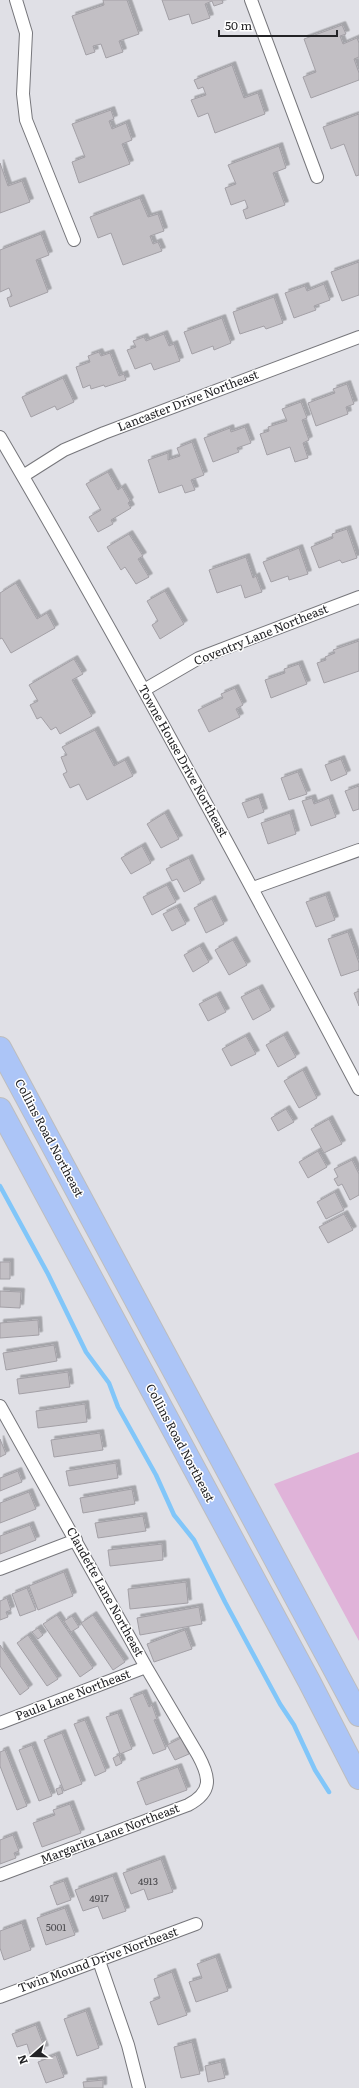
<svg xmlns="http://www.w3.org/2000/svg" width="359" height="2088" font-family="Literata,serif">
	<defs>
		<filter id="shadow"><feDropShadow dx="3.5" dy="-3.5" stdDeviation="0" flood-color="#0004"/></filter>
	</defs>
	<rect width="100%" height="100%" fill="#e0e0e6"/>
	<path fill="#e0b3d9" d="M359 1452V1641L274 1484Z"/>
	<g fill="none" stroke-linecap="round" stroke-linejoin="round">
		<path stroke="#81c6f9" stroke-width="4.5" d="M0 1186 48 1274 86 1352 109 1383 118 1407 156 1475 174 1515 194 1540 225 1602 280 1704 294 1725 315 1770 329 1792"/>
	</g>
	<path fill="#c2bfc4" stroke="#a3a0a6" filter="url(#shadow)" d="M103 0H127L139 34 119 41 123 52 106 58 101 44 93 46 95 52 86 55 72 16 104 5Z
		M162 0H222L223 3 214 6 212 1 205 4 210 18 192 24 189 14 169 20Z
		M342 25 346 34 340 36 343 44 357 38 359 43V57L354 59 359 73V80L311 98 303 77 316 72 304 39Z
		M232 65 244 98 258 93 265 114 215 133 208 113 198 117 191 100 206 95 203 87 198 89 194 80Z
		M111 110 114 119 109 121 112 129 126 123 132 140 122 144 130 164 79 183 72 162 85 157 72 124Z
		M359 114V175L356 176 344 144 331 149 323 127Z
		M279 146 286 168 273 173 285 205 246 219 243 210 248 208 245 200 231 205 225 188 236 184 228 165Z
		M0 163 8 186 22 181 30 202 0 213Z
		M140 198 148 217 158 214 164 231 150 236 153 244 158 242 162 251 123 265 111 233 98 238 90 217Z
		M41 234 49 255 36 260 48 292 10 307 7 298 12 296 9 288 0 292V250Z
		M359 262V295L342 301 331 272Z
		M324 284 330 300 314 306 316 310 294 318 285 293 305 286 307 291Z
		M274 297 283 323 266 329 264 326 240 334 233 312Z
		M222 318 231 343 214 350 213 346 192 354 184 332Z
		M164 334 169 346 174 344 180 361 154 370 151 363 135 369 127 350 136 347 133 341 144 337 146 341Z
		M99 352 101 356 110 353 119 376 124 374 126 380 105 387 104 385 91 389 90 385 83 388 76 367 90 362 88 356Z
		M63 378 74 402 57 410 55 406 31 417 22 397Z
		M347 384 354 404 346 407 348 414 316 426 308 403 335 393 333 389Z
		M301 402 307 418 302 420 309 440 303 443 308 458 295 462 290 447 267 455 260 434 269 431 268 427 287 421 282 409Z
		M245 427 251 443 237 448 239 452 213 462 204 438 230 428 231 432Z
		M192 442 204 475 191 480 195 490 185 493 182 485 159 493 148 460 168 453V460L180 456 177 448Z
		M108 472 118 490 122 487 130 501 128 503 131 508 111 520 113 524 98 532 89 517 101 510 86 484Z
		M347 529 357 558 342 563 340 560 319 568 311 547 333 538 332 534Z
		M129 534 143 556 138 559 149 577 136 584 125 567 121 570 107 547Z
		M299 548 308 574 289 580 288 576 271 582 263 562Z
		M246 557 253 578 256 576 262 592 245 598 241 585 217 593 209 570Z
		M16 583 37 619 47 613 55 628 11 653 2 638 0 639V593Z
		M165 591 184 624 160 639 152 625 158 621 147 601Z
		M359 641V671L324 683 317 663 326 660 325 657 335 653 333 650Z
		M74 659 83 674 72 680 92 716 60 734 56 727 51 730 41 717 37 719 30 705 38 701 29 685Z
		M299 664 307 684 271 698 265 680 285 673 284 669Z
		M235 688 243 705 236 709 240 717 209 732 198 710 223 698 221 694Z
		M95 730 114 766 125 760 133 776 87 800 79 784 70 788 63 774 67 772 61 757 67 755 62 747Z
		M341 759 347 774 331 781 325 765Z
		M298 772 307 794 289 800 281 778Z
		M359 786V809L353 811 345 791Z
		M259 797 264 812 248 818 242 803Z
		M312 798 314 804 329 798 336 817 311 826 302 801Z
		M165 813 179 839 161 848 147 824Z
		M290 813 296 834 268 844 261 823Z
		M142 846 151 863 131 874 121 858Z
		M189 858 201 883 184 892 177 879 172 881 166 869Z
		M167 885 176 902 152 915 143 897Z
		M326 895 335 920 316 927 306 902Z
		M212 899 224 924 206 933 194 908Z
		M177 907 186 924 172 931 163 914Z
		M348 932 359 963V970L341 976 328 939Z
		M233 940 247 965 229 975 215 950Z
		M200 946 209 962 193 972 184 955Z
		M259 988 271 1010 253 1020 241 997Z
		M359 991V1006L354 993Z
		M217 995 226 1012 208 1021 199 1004Z
		M284 1035 296 1057 278 1067 266 1045Z
		M246 1036 256 1054 231 1066 222 1049Z
		M303 1070 317 1098 299 1108 284 1081Z
		M286 1109 294 1122 278 1131 271 1118Z
		M329 1119 342 1144 324 1153 311 1129Z
		M318 1151 327 1167 308 1178 299 1162Z
		M352 1160 359 1174V1195L350 1200 342 1184 338 1186 334 1179 338 1177 334 1169Z
		M335 1192 344 1210 326 1219 317 1202Z
		M344 1214 353 1230 328 1243 319 1227Z
		M0 1262H10V1279H0Z
		M0 1291 21 1292 20 1308 0 1307Z
		M38 1320 39 1335 0 1338V1323Z
		M54 1345 57 1361 6 1370 3 1353Z
		M68 1372 70 1387 19 1394 17 1379Z
		M85 1404 87 1422 38 1428 36 1411Z
		M100 1433 103 1450 54 1457 51 1440Z
		M0 1439 6 1454 0 1457Z
		M116 1463 118 1478 69 1486 66 1471Z
		M18 1471 22 1482 0 1491V1478Z
		M132 1489 135 1504 83 1513 80 1498Z
		M29 1492 36 1509 0 1523V1503Z
		M143 1516 146 1531 98 1538 95 1523Z
		M30 1525 36 1540 0 1554V1536Z
		M162 1544 163 1560 110 1566 108 1550Z
		M64 1572 73 1596 38 1610 29 1586Z
		M186 1582 188 1603 130 1609 128 1589Z
		M27 1588 36 1610 20 1616 12 1594Z
		M7 1598 11 1610 6 1612 8 1617 0 1620V1601Z
		M199 1607 202 1624 140 1635 137 1618Z
		M57 1615 93 1668 80 1677 43 1624Z
		M93 1615 125 1662 113 1670 81 1623Z
		M72 1616 79 1627 71 1632 64 1621Z
		M38 1628 43 1635 38 1639 32 1632Z
		M185 1630 192 1649 154 1662 147 1644Z
		M28 1635 58 1679 47 1686 17 1643Z
		M0 1645 29 1688 20 1695 0 1666Z
		M143 1693 149 1707 152 1705 157 1719 154 1720 166 1749 153 1754 130 1698Z
		M118 1713 132 1749 120 1754 106 1717Z
		M85 1720 106 1771 95 1776 74 1724Z
		M62 1733 82 1784 64 1791 44 1740Z
		M181 1738 189 1754 175 1760 167 1745Z
		M32 1745 52 1796 39 1801 19 1750Z
		M5 1750 27 1806 17 1810 0 1766V1752Z
		M119 1755 122 1763 116 1766 113 1758Z
		M178 1767 187 1790 146 1805 137 1782Z
		M61 1787 63 1793 58 1795 56 1789Z
		M70 1804 81 1833 42 1847 33 1823 55 1815 53 1810Z
		M13 1835 19 1851 14 1853 16 1858 0 1864V1840Z
		M161 1859 173 1892 148 1900 144 1889 131 1894 123 1873Z
		M113 1876 126 1911 103 1919 98 1906 83 1911 75 1890Z
		M64 1881 71 1900 57 1905 50 1886Z
		M65 1908 75 1935 46 1945 37 1918Z
		M22 1923 31 1950 4 1960 0 1948V1931Z
		M216 1957 228 1991 196 2002 189 1982 202 1978 197 1964Z
		M172 1972 187 2015 158 2025 150 2002 160 1998 154 1979Z
		M86 2011 99 2048 77 2056 64 2019Z
		M36 2025 45 2049 30 2054 27 2044 17 2047 12 2034Z
		M192 2042 200 2074 181 2078 174 2047Z
		M56 2055 64 2077 46 2083 38 2062Z
		M221 2062 225 2078 208 2082 205 2066Z
		M103 2080V2088H84L83 2082Z"/>
	<g fill="none" stroke-linecap="round" stroke-linejoin="round">
		<defs>
			<path id="minor" d="M16 0 26 33 23 94 26 120 74 240
				M251 0 317 177
				M0 437C125 651 243 870 359 1089
				M23 476 64 450 104 433 359 337
				M144 690 199 658 359 597
				M253 888 359 850
				M0 1406 146 1667 198 1755C210 1777 213 1792 188 1805L0 1875
				M0 1569 76 1540
				M0 1723 146 1667
				M99 1961 128 2045 139 2088
				M0 1997 196 1924"/>
			<path id="motorway" d="M0 1048 359 1715
				M0 1109 309 1681 359 1778"/>
		</defs>
		<use href="#minor" stroke="#76767b" stroke-width="14"/>
		<use href="#motorway" stroke="#bdbdbe" stroke-width="24"/>
		<use href="#minor" stroke="#fff" stroke-width="12"/>
		<use href="#motorway" stroke="#acc5f7" stroke-width="22"/>
	</g>
	<g text-anchor="middle" stroke-width="3" stroke-linejoin="round" paint-order="stroke">
		<g font-size="10" fill="#4b4a4e">
			<text x="148" y="1885">4913</text>
			<text x="99" y="1902">4917</text>
			<text x="56" y="1931">5001</text>
		</g>
		<g font-size="12" fill="#232326" stroke="#fff">
			<text transform="translate(188 401) rotate(-21)" y="4">Lancaster Drive Northeast</text>
			<text transform="translate(261 635) rotate(-22)" y="4">Coventry Lane Northeast</text>
			<text transform="translate(183 761) rotate(61)" y="4">Towne House Drive Northeast</text>
			<text transform="translate(49 1138) rotate(62)" y="4">Collins Road Northeast</text>
			<text transform="translate(180 1443) rotate(62)" y="4">Collins Road Northeast</text>
			<text transform="translate(105 1592) rotate(61)" y="4">Claudette Lane Northeast</text>
			<text transform="translate(73 1695) rotate(-21)" y="4">Paula Lane Northeast</text>
			<text transform="translate(110 1834) rotate(-21)" y="4">Margarita Lane Northeast</text>
			<text transform="translate(98 1960) rotate(-20)" y="4">Twin Mound Drive Northeast</text>
		</g>
	</g>
	<g transform="translate(32 2056) rotate(250)" stroke="#ffffff" stroke-width="3" paint-order="stroke">
	<path d="M0-3L7 15L0 10L-7 15Z" fill="#232326"/>
	<text y="-6" font-size="11" font-weight="bold" text-anchor="middle" fill="#232326">N</text>
	</g>
	<path d="M219 30v6h118v-6" fill="none" stroke="#232326" stroke-width="2"/>
	<text x="225" y="30" font-size="12" fill="#232326" stroke="#ffffff" stroke-width="3" paint-order="stroke">50 m</text>
</svg>
